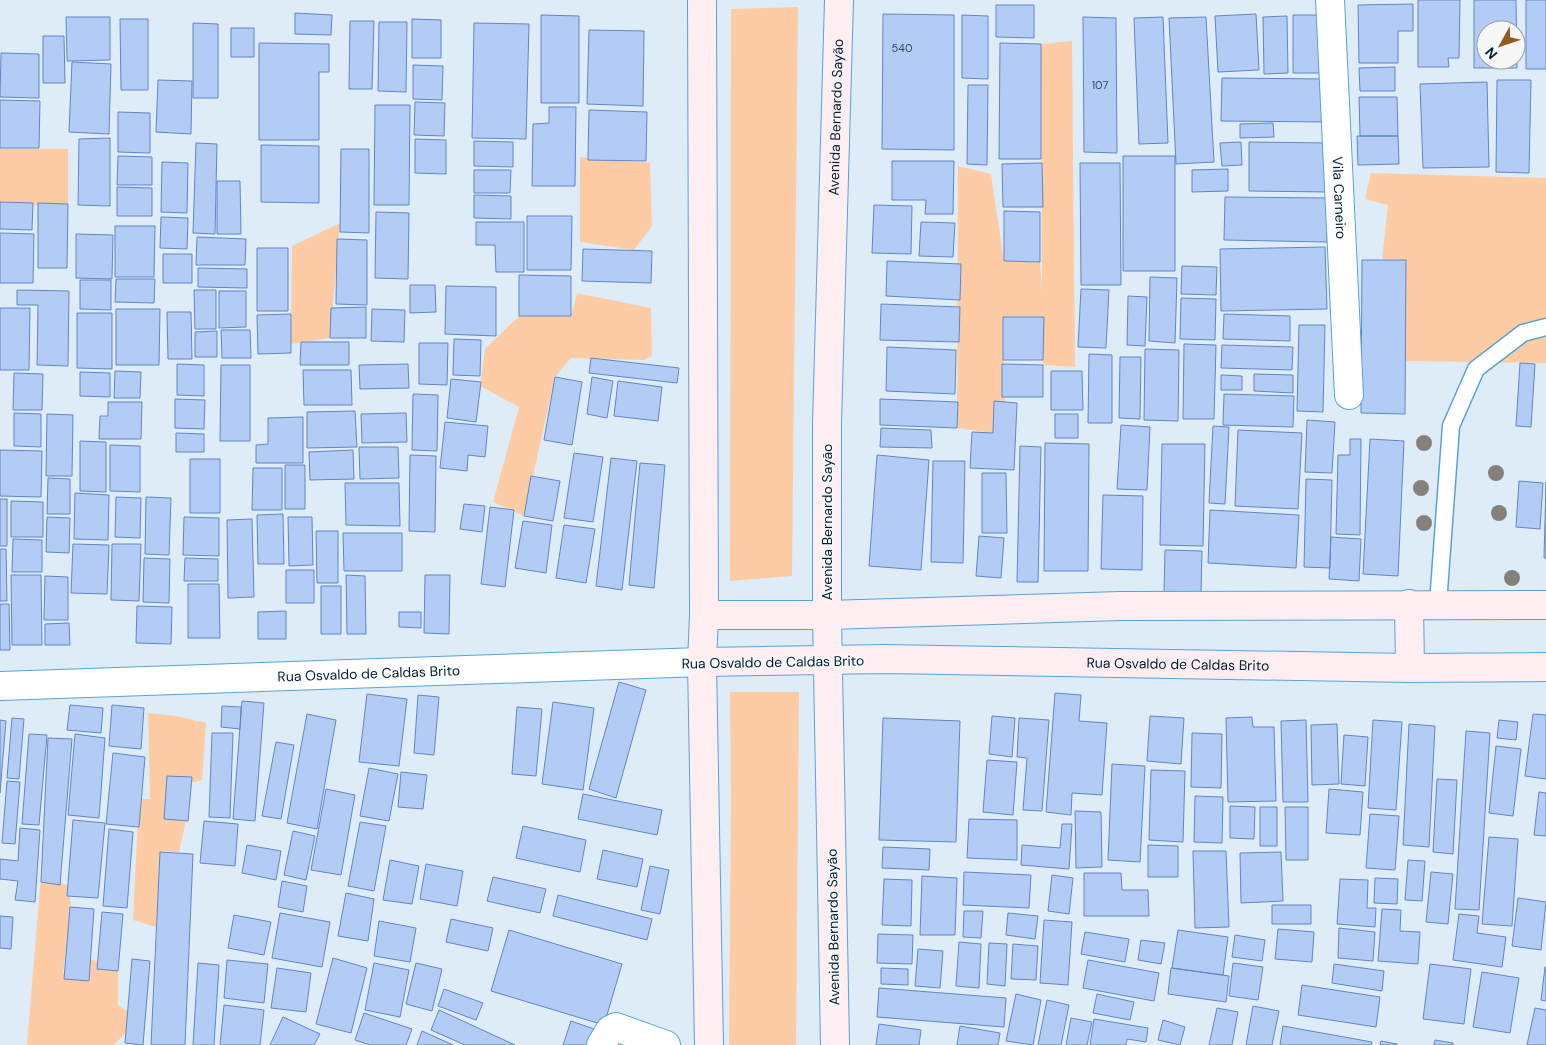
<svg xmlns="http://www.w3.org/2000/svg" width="1546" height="1045" font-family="'DM Sans',sans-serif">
	<rect width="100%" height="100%" fill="#deecf7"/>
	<path fill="#fdcca5" d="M798 7 792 576 730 581 731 9Z
		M1072 41 1075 367 1043 365V317H1003L1005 402H994L993 433 957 428 958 166 991 174 1004 261 1040 262 1042 290 1041 44Z
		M0 149H68V204L0 206Z
		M580 157 650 163 652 226 634 250 580 242Z
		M1371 173 1546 178V363L1405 361V260L1382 259 1388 205 1365 199Z
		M340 223 330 338 291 344 292 246Z
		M577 293 651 308 652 356 644 360 571 358 555 377 524 516 493 502 519 407 480 386 485 349 519 316H571Z
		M730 692H799L796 1045H729L731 802Z
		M148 713 177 716 206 723 202 780 182 785 188 811 179 852 163 851 159 928 133 920 139 799H150Z
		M41 876 67 885 71 904 63 974 80 975 91 959 118 971V1005L133 1015 130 1028 114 1045H27Z"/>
	<path fill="#b3ccf5" stroke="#6186c6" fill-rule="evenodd" d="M1418 0H1460L1459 58H1448L1449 67H1418Z
		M1474 0H1516L1517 68H1474ZM1486 30H1516V60H1486Z
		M1526 0H1546V69H1526Z
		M1413 4V31H1398V63H1359L1358 5Z
		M996 5H1034V38L996 37Z
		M295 13 332 15 331 35 295 34Z
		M883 14 954 15V150L882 149Z
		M1256 14 1259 70 1218 72 1215 16Z
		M541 15 579 16V103H541Z
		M962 15 988 16V79L962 78Z
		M1293 15H1323V73H1293Z
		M1287 16 1288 73 1264 74 1263 17Z
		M66 17H110V60L67 61Z
		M1083 17 1116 18 1117 153 1084 152Z
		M1163 17 1168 143 1139 144 1134 18Z
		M1206 17 1214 162 1176 164 1169 18Z
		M120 19H148V90H121Z
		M412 19 441 20V58H412Z
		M350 21H374L372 89H349Z
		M379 22H407L406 92 378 91Z
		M193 23 218 24V98H193Z
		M474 23 529 24 526 139 472 138Z
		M231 28H254V57H231Z
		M589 30 644 31 643 106 587 104Z
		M43 36H64L65 83H43Z
		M259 43 329 44V72H319V140H259Z
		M1000 43 1041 44V159H999Z
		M1 53 39 54V98L0 97Z
		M72 62 111 64 109 134 69 132Z
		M413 65 443 66 442 100 413 99Z
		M1395 67V91H1360L1359 68Z
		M1222 78 1329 79V122L1221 121Z
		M158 80 192 81 191 134 156 132Z
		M1497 80H1531L1529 173 1496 172Z
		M1487 82 1489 167 1423 168 1420 84Z
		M968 85H988L987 165 967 164Z
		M1359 97H1397L1398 136H1360Z
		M0 100 40 101 39 148H0Z
		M415 102 445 103 444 136 414 135Z
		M375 105H410L409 205H374Z
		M549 107H576L575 186H532L533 124 549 123Z
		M589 110 647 112 646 161 588 160Z
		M118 112 150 113V153L118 152Z
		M1273 123 1274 137 1240 138V124Z
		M1357 136H1398L1399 164 1358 165Z
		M110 138V206L78 205 79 139Z
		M415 139 446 140V174L415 173Z
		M474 141 513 142V167L474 166Z
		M1241 142 1242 165 1222 166 1220 143Z
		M1249 142 1328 143V192L1249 191Z
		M196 143 217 144 215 234 193 233Z
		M261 145 319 146V203L261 202Z
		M341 149H369V233L340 232Z
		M118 156 152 157V185H117Z
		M1123 156H1175V271H1123Z
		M892 161H954L953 214H925L926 200H892Z
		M162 162 188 163 187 213 161 212Z
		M1042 163 1043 207H1003L1002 164Z
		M1080 163H1120L1121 285H1081Z
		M1228 169V191L1192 192V170Z
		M474 170H511L510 193H474Z
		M217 181H240L241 234H217Z
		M117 187 152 188V216H117Z
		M474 195 511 196V219L474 218Z
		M1225 197 1327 198V242L1224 240Z
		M0 202 33 203 32 230 0 229Z
		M38 203 68 204 67 268H38Z
		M874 205 912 206 911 254 872 253Z
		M1004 211 1040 212V262L1004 261Z
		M376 212 409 213 408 279 375 278Z
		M527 216H572L571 270H527Z
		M161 217 188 218 187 249 160 248Z
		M476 222H524V272H496L495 245H476Z
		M921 222 955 223 953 257 919 256Z
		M115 226H155L154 277H115Z
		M0 233 34 234 33 283H0Z
		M76 234 113 235 112 279 76 278Z
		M197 237 246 239 245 265H196Z
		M337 239 367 240V305L336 304Z
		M1325 247 1327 309 1221 311 1220 249Z
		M257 248H288V311H257Z
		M583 249 652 251 651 283 582 281Z
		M163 254H192V283H163Z
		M1362 260H1406L1405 414 1361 413Z
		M887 261 961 264 960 300 886 296Z
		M1182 266 1217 267 1216 295 1181 294Z
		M198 268 247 269V288L198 287Z
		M519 275 571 276V316H519Z
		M1150 277 1177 278 1175 343 1149 341Z
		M116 279H155L154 303 115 302Z
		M80 280H111V310L80 309Z
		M410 285H435L436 312 410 313Z
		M446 286 496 287V336L445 334Z
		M1081 289 1109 290 1106 348 1078 347Z
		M17 290 69 291 68 366 37 365 38 305H17Z
		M194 290H216V329H195Z
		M219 291H246V327L219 328Z
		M1128 296 1147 297 1145 346 1127 345Z
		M1181 298 1216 299 1215 340 1180 339Z
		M881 304 960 307 959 342 880 340Z
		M366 307V338H330L331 308Z
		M0 308H30L29 370H0Z
		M116 309H160L159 365H116Z
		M372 309 405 310 404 342 371 341Z
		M167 312H191L192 359H168Z
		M77 313H112V369L77 368Z
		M291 314V353L258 354 257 315Z
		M1224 314 1290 316V341L1223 339Z
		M1003 317H1044L1043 360H1003Z
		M1299 325H1325L1323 412 1297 411Z
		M221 330H250L251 358H222Z
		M217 331V357H195V332Z
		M454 339 481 340 480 376 453 375Z
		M301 342H349V365H300Z
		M419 343H448L447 385 419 384Z
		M1184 344 1216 345 1214 419H1183Z
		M1222 345 1293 347 1292 370 1221 368Z
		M887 347 956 350 955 394 886 391Z
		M1145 349 1179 350 1178 421 1144 420Z
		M1089 354 1112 355V423H1088Z
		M1120 357H1141L1140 419 1119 418Z
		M591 358 679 368 677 383 589 373Z
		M1520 363 1535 364 1531 427 1516 426Z
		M177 364 204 365V396L177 395Z
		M408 364 409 388 360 389 359 365Z
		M1002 364 1043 365V397H1002Z
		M221 365H250V441H220Z
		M303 370H351L352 405H304Z
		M115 371 141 372 140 398H114Z
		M1051 371H1082L1083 410H1051Z
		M80 372 110 373V397L80 396Z
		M14 373 43 374 42 410H13Z
		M1254 374 1293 375V393L1254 391Z
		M1221 375 1242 376V390H1221Z
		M555 377 582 382 572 445 544 440Z
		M592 377 613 381 607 418 587 414Z
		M451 379 481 382 476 422 447 418Z
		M618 381 662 387 658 421 614 416Z
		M413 394 438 395 437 451 412 450Z
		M1224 394 1294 396 1293 427 1223 425Z
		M175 399 205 400 204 429 175 428Z
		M880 399 958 402 957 428 880 425Z
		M994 401 1017 403 1014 470 970 468 972 432 993 433Z
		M108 402H142L141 439H99L100 416H108Z
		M355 411 357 447 307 448V412Z
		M14 413 41 414V447L14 446Z
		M406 413 407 442 362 443 361 414Z
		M47 414 73 415 72 476H46Z
		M1055 414H1078V438H1055Z
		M303 417V463H256V445L268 444V418Z
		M1307 420 1335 422 1332 473 1305 472Z
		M445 422 488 426 485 457 468 455 467 471 440 468Z
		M1121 425 1150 427 1147 490 1117 489Z
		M1213 426 1229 427 1225 504 1209 503Z
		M881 428 931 430 932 448 880 447Z
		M1238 430 1302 433 1298 509 1235 506Z
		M176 433 204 434V452H176Z
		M1350 439H1361L1360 535 1336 534 1338 455H1350Z
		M1370 439 1404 441 1398 576 1363 574Z
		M80 441 106 442V492L80 491Z
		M1045 443 1089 444 1088 571H1044Z
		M1162 444H1205L1203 546 1160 545Z
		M110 445 140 446V492L110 491Z
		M1020 446 1041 447 1038 582H1017Z
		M359 447H398L399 478 360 479Z
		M0 450 42 451 41 497 0 496Z
		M353 450 354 479 310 480 309 452Z
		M574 453 603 457 593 522 564 518Z
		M410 455 436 456 435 532 409 531Z
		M877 455 929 460 921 570 869 566Z
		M611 458 637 461 622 590 596 586Z
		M190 459H220V513H190Z
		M933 461H965L963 563 931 562Z
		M640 463 665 465 654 588 629 585Z
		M285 465H305V509H285Z
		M253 468H282V510H252Z
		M982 473H1006L1007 533H982Z
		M531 476 560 481 553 521 524 516Z
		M48 478 70 479V514H47Z
		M1306 479 1332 480 1330 568 1304 567Z
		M1519 481 1543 483 1540 529 1516 527Z
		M1546 482V558H1544Z
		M345 483H399L400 526 346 525Z
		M75 493 109 495 108 540 74 539Z
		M1103 495 1143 496 1142 570 1101 569Z
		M116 497 141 498 140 538 115 537Z
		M146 497 171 498 169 555 145 554Z
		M0 499H7V546H0Z
		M11 501 43 502V537H11Z
		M464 504 485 506 482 532 460 529Z
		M490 507 514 510 505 587 481 584Z
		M1210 510 1299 515 1296 568 1208 563Z
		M283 514 284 564H258L257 515Z
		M47 517 70 518 69 553 46 552Z
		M184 517 219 518V556L183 555Z
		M288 517H312L313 565 289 566Z
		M252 519 254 597 228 598 227 520Z
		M523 521 552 525 546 573 515 568Z
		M564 525 595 529 586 583 556 578Z
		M316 531H338V583H317Z
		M343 533H402V571H344Z
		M979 536 1004 538 1001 578 976 576Z
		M1331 537 1361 539 1359 581 1329 579Z
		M13 539 42 540V572H12Z
		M73 544 109 545 107 594 71 593Z
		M112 544H141L139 601 111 600Z
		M0 549H6L7 601H0Z
		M1165 550 1202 551 1201 594 1164 593Z
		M144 558 170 559 169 603 143 602Z
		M185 558 218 559V581H184Z
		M286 570H314V603H286Z
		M11 575H41L42 645H12Z
		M346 575 365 576 366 634H347Z
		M425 575H450L449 634 424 633Z
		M45 576 68 577V620H44Z
		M188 584H219L220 638H188Z
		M321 586H341V634H321Z
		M0 604H9L10 650H0Z
		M137 606 172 607 171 644 136 643Z
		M286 611V639H258V612Z
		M399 612H421V628L399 627Z
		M69 623 70 645H45V624Z
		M619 682 646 690 616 798 589 789Z
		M1055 693 1081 695 1079 721 1107 723 1102 795 1072 793 1071 815 1046 812Z
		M367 694 407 699 399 766 359 762Z
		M418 695 439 697 434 755 414 753Z
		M242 701 264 703 255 821 233 819Z
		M553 702 594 708 583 790 542 784Z
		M70 705 103 708 101 733 67 730Z
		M112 705 144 708 141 749 109 746Z
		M222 706 241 707 240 729 221 727Z
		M517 707 542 709 536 776 512 774Z
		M307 714 336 720 317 829 287 823Z
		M1533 714 1546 715V779L1525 776Z
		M992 716 1015 718 1012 757 989 754Z
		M1150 716 1184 718 1181 764 1147 761Z
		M1252 717 1253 727H1274L1276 801 1228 802 1226 718Z
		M12 718 24 719 19 779 7 778Z
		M883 718 960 721 956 842 879 840Z
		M1019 718 1049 720 1042 811 1023 810 1027 758 1017 757Z
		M0 720 6 721 0 793Z
		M1306 720 1308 802H1283L1281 721Z
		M1373 720 1402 722 1396 810 1368 808Z
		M1499 720 1518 722 1516 740 1497 738Z
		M1337 724 1339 784 1312 785 1311 725Z
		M1409 724 1435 726 1429 847 1403 845Z
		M1466 731 1490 733 1479 910 1455 909Z
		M212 733H233L230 818 209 817Z
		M1192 733 1222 734 1221 788 1191 787Z
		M29 734 47 735 39 825 22 824Z
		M75 734 105 738 99 818 68 815Z
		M1344 735 1368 737 1365 786 1341 784Z
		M48 738 72 739 60 885 41 882Z
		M276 742 294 745 281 819 262 816Z
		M1496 746 1521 749 1513 816 1489 813Z
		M113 753 145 757 139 827 106 824Z
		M987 760 1017 762 1013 815 983 812Z
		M1112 764 1145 766 1140 862 1108 860Z
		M369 768 398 774 389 821 360 816Z
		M1151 770 1185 771 1183 842 1149 840Z
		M401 772 427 775 423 809 398 807Z
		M167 776 192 777 188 821 164 819Z
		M1437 779 1457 780 1453 854 1433 852Z
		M7 781 20 782 15 844 2 843Z
		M326 789 355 795 341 875 311 870Z
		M1329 789 1363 792 1360 835 1326 833Z
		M1539 792 1546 793V836L1534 835Z
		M583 794 662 810 657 835 578 819Z
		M1195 796 1223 797 1222 843 1194 842Z
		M1230 806 1255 807 1254 839 1230 838Z
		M1260 807H1277V846H1260Z
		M1285 807H1308V860H1286Z
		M1075 811 1101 812 1102 867 1076 868Z
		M1370 814 1399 816 1395 870 1366 868Z
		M969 819 1017 820V860L967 858Z
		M73 820 105 823 98 898 67 896Z
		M204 821 238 824 235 866 200 863Z
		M360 822 386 826 374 891 348 886Z
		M1062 824H1072L1069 869 1021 865 1022 845 1060 848Z
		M523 826 586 840 580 872 516 858Z
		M20 828 40 830 35 902 15 900 18 881 0 879V859L18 861Z
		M109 829 133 832 127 908 103 906Z
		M293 831 315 836 306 880 284 875Z
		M1489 837 1518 839 1512 926 1482 924Z
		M247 845 281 851 276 880 242 873Z
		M1148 845 1178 846V877H1148Z
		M883 847 930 849 929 870 882 868Z
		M603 850 643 859 637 887 597 879Z
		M1193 851H1226L1229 927 1195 928Z
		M160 852 193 854 185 1045H151Z
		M1281 852 1283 901 1241 903 1240 853Z
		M390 860 419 866 412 904 383 900Z
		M1408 860 1425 861 1422 901 1405 900Z
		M426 864 463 871 457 906 420 899Z
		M650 866 669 870 660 914 641 910Z
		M964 872 1031 875 1029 908 963 905Z
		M1431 872 1453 874 1448 924 1426 922Z
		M1084 873H1121L1122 890H1148L1149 916H1084Z
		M1052 875 1073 878 1069 914 1048 911Z
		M922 876 957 878 955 935H920Z
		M493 877 546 889 540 913 487 901Z
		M1375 878 1398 879 1397 904 1374 903Z
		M884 879 912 880 911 926 882 925Z
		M1340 879 1368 880 1367 908H1376L1375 927 1337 924Z
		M282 881 307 886 303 912 278 907Z
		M346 893 374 899 368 941 338 936Z
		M558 895 652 919 647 940 553 916Z
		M1518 898 1546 902 1541 950 1512 946Z
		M1272 905H1311V924H1272Z
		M70 907 94 909 89 981 64 979Z
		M1382 909 1401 910 1400 931 1420 932 1418 964 1378 961Z
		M964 911H983L981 938 963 937Z
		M102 912 123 914 118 971 97 969Z
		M280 913 330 922 322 967 272 958Z
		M1008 913 1038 916 1035 939 1006 935Z
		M1459 914 1479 916 1477 933 1506 937 1502 967 1453 960Z
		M234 915 271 922 264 955 228 948Z
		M0 916 13 917 11 949 0 948Z
		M451 919 493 928 488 951 446 942Z
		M1044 920 1072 922 1068 985 1040 983Z
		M379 921 416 928 410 962 374 956Z
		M1339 928 1375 932 1373 961 1338 958Z
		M1278 929 1314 932 1312 962 1275 959Z
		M509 930 622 964 604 1025 491 991Z
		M1178 930 1228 937 1223 975 1172 968Z
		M1085 932 1129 939 1125 962 1081 954Z
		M878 934 913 935 912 964 877 963Z
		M1235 935 1265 940 1262 961 1232 957Z
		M1141 940 1165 943 1161 964 1138 960Z
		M959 942 981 944 979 988 956 986Z
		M989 943 1007 944 1005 986 987 984Z
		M1013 944 1038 946 1036 980 1011 979Z
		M918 949 943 951 940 988 915 986Z
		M333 958 367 968 351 1033 316 1024Z
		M132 959 150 961 143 1045 125 1043Z
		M227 960 268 964 264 1003 224 998Z
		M1088 960 1159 973 1154 1001 1083 988Z
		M198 963 219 965 214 1045H193Z
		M374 963 409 970 400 1017 365 1010Z
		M416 963 442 969 432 1011 406 1004Z
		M1233 963 1263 967 1258 1000 1229 996Z
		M1334 964 1384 971 1382 991 1332 983Z
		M1430 964 1471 969 1464 1024 1423 1019Z
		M1545 967H1546V1001L1541 1000Z
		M277 968 311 973 306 1012 271 1008Z
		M881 968 908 969V985L881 984Z
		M1171 968 1229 976 1226 1002 1168 994Z
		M1482 972 1519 978 1510 1033 1473 1027Z
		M1302 985 1380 997 1376 1027 1298 1015Z
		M879 988 1006 998 1004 1027 877 1017Z
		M444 989 483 1003 476 1020 438 1006Z
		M1016 994 1041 1000 1033 1045 1006 1041Z
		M1097 994 1134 1002 1130 1020 1093 1013Z
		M1047 1000 1069 1005 1061 1045H1038Z
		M224 1005 264 1010 260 1045H220Z
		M1253 1006 1279 1011 1272 1045H1246Z
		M1217 1008 1238 1012 1232 1045H1209Z
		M1535 1008 1546 1010V1045H1527Z
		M439 1010 515 1045H465L431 1030Z
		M364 1013 412 1029 406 1045H370L355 1040Z
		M283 1017 320 1034 314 1045H270Z
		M1071 1018 1092 1022 1087 1045H1066Z
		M1094 1019 1148 1028 1146 1042 1127 1039 1126 1045H1090Z
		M1163 1020 1185 1027 1180 1045 1158 1040Z
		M571 1021 597 1030 592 1045H563Z
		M879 1024 921 1030 919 1045H876Z
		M960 1026 1000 1033 998 1045H957Z
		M1283 1026 1372 1042 1371 1045H1280Z
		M422 1031 453 1045H417Z
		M1435 1040 1453 1043V1045H1434Z
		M1381 1041 1397 1044V1045H1380Z"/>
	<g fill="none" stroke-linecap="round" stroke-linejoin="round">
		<defs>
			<path id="lane" d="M1438 604 1451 426 1476 369 1523 333 1546 327"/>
			<g id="street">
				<path id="s1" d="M1330 0 1349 395"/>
				<path id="s2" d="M0 686 702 662"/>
				<path d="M601 1045 610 1030 616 1027 666 1045"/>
			</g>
			<g id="secondary">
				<path d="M702 0 704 615 702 662 709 1045"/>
				<path d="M1409 604 1410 668"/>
				<path d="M704 615H827L1120 606 1546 605"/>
				<path id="s3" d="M702 662 883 659 1410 668 1546 667"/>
				<path id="s4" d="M835 1045 827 615V423L839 0"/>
			</g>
		</defs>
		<use href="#lane" stroke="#58a3d6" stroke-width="19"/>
		<use href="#street" stroke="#58a3d6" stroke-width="30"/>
		<use href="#secondary" stroke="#58a3d6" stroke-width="30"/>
		<use href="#lane" stroke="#fff" stroke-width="16"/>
		<use href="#street" stroke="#fff" stroke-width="28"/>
		<use href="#secondary" stroke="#feeef2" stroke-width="28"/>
	</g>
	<g fill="#84817d">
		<circle cx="1424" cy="443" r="8"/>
		<circle cx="1496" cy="473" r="8"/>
		<circle cx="1421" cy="488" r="8"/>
		<circle cx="1499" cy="513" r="8"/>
		<circle cx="1424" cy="523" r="8"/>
		<circle cx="1512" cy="578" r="8"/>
	</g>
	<g text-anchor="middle" stroke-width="4" stroke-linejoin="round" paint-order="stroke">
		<g font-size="11" fill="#2e4b64">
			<text x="902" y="52">540</text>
			<text x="1100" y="89">107</text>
		</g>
		<g font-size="14" fill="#012034" stroke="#f7f7f7">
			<text dy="5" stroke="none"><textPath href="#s4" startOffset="928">Avenida Bernardo Sayão</textPath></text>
			<text dy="5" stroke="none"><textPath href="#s1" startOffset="198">Vila Carneiro</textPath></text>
			<text transform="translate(827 522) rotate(-90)" y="5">Avenida Bernardo Sayão</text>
			<text transform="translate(773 662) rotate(-1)" y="5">Rua Osvaldo de Caldas Brito</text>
			<text dy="5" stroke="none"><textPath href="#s3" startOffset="476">Rua Osvaldo de Caldas Brito</textPath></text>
			<text dy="5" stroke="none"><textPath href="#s2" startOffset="369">Rua Osvaldo de Caldas Brito</textPath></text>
			<text transform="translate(833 927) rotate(-91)" y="5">Avenida Bernardo Sayão</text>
		</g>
	</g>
	<g transform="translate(1501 45) rotate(230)"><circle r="24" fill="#f7f7f7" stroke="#95a1a9"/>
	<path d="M0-4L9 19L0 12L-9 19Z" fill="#96591d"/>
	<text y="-8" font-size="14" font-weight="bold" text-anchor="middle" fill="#012034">N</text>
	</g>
</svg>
